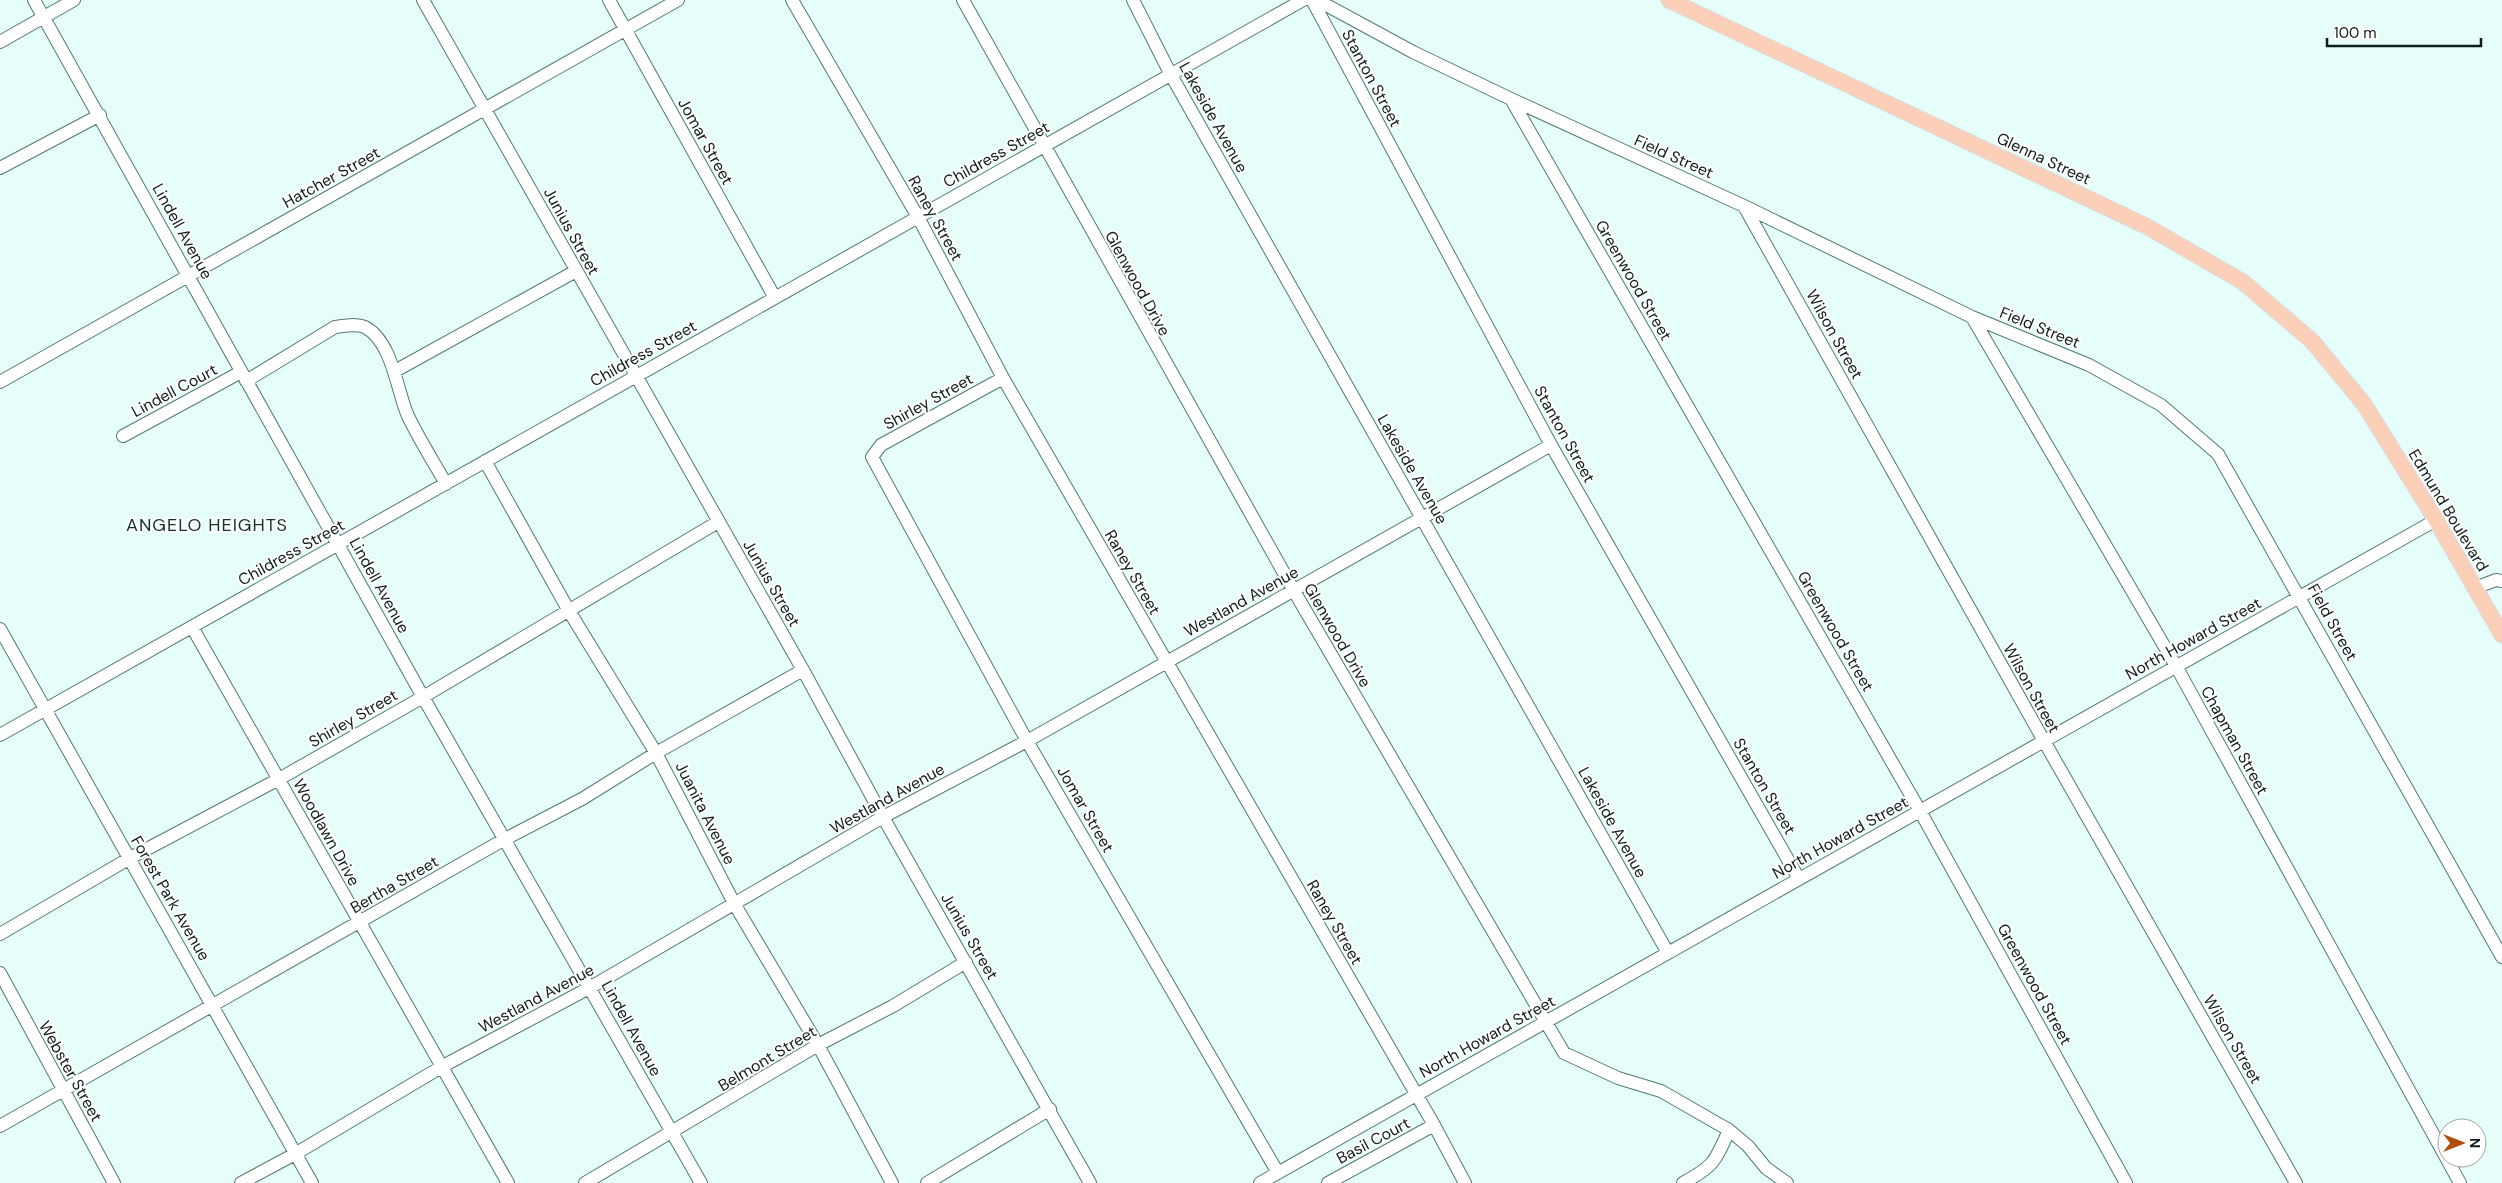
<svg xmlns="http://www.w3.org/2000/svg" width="2502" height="1183" font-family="'DM Sans',sans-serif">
	<rect width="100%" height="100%" fill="#e5fef9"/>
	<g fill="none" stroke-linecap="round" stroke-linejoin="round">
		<defs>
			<path id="minor" d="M34 0 423 697 701 1183
				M423 0 803 670 883 817 1090 1183
				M609 0 775 298
				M792 0 918 217 1003 378 1434 1125 1465 1183
				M963 0 1294 591 1564 1053 1618 1078 1661 1091 1729 1130 1748 1146 1766 1168 1787 1183
				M1133 0 1171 75 1668 953
				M1312 0 1551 445 1799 879
				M1317 0 1413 52 1511 99 1744 206 1972 317 2089 365 2161 405 2218 454 2502 957
				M0 42 74 0
				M1511 99 1920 811 2126 1183
				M0 168 100 115
				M1744 206 2044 741 2296 1183
				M1972 317 2176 666 2460 1183
				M395 371 576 271
				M1003 378 881 445 872 457 1027 741 1278 1173
				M246 381 335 327C344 326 356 323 365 327 393 342 397 392 408 416 419 439 433 461 446 484
				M0 382 678 0
				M123 436 241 372
				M485 461 569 611 656 753 735 905 818 1045 892 1183
				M2475 588 2496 580 2502 581
				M192 627 508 1183
				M0 629 312 1183
				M0 735 1303 0
				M0 934 130 858 279 779 423 697 718 522
				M0 973 114 1183
				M0 1126 505 839 582 799 656 753 803 670
				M241 1183 295 1154 443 1066 591 987 883 817 1027 741 1551 445
				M585 1183 818 1045 893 1006 966 962
				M927 1183 1050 1109
				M1260 1183 2436 520
				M1328 1183 1434 1125
				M1683 1183C1714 1166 1715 1162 1729 1130"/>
			<path id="major" d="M1669 0 2148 227 2243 282 2312 341 2364 404 2436 520 2502 635"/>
		</defs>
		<use href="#minor" stroke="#537971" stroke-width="14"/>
		<use href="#major" stroke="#d9dbdb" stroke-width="17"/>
		<use href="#minor" stroke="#fff" stroke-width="12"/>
		<use href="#major" stroke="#fccfb9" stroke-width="15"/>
	</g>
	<g text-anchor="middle" stroke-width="4" stroke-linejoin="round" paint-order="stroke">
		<g font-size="16" fill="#0f1e1b" stroke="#fff">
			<text transform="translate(1372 78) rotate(62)" y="6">Stanton Street</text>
			<text transform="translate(1214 117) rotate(61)" y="6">Lakeside Avenue</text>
			<text transform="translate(706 141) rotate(61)" y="6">Jomar Street</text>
			<text transform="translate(996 154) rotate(-29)" y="6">Childress Street</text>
			<text transform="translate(1674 156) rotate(24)" y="6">Field Street</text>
			<text transform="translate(2044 158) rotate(25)" y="6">Glenna Street</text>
			<text transform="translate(331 177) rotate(-29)" y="6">Hatcher Street</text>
			<text transform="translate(936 218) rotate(61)" y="6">Raney Street</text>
			<text transform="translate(183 231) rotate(61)" y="6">Lindell Avenue</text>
			<text transform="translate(572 231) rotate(61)" y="6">Junius Street</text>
			<text transform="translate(1634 280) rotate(60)" y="6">Greenwood Street</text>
			<text transform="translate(1138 283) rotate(61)" y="6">Glenwood Drive</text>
			<text transform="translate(2040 327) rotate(22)" y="6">Field Street</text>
			<text transform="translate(1835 334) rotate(61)" y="6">Wilson Street</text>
			<text transform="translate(643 353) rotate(-29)" y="6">Childress Street</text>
			<text transform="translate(174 390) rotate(-28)" y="6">Lindell Court</text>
			<text transform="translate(928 401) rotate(-29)" y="6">Shirley Street</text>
			<text transform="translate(1565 434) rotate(61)" y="6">Stanton Street</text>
			<text transform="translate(1413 469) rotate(60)" y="6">Lakeside Avenue</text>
			<text transform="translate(2449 510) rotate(59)" y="6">Edmund Boulevard</text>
			<text transform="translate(291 552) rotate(-29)" y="6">Childress Street</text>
			<text transform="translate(1133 572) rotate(60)" y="6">Raney Street</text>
			<text transform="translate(772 583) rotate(60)" y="6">Junius Street</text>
			<text transform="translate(380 585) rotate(61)" y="6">Lindell Avenue</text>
			<text transform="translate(1241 601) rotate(-29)" y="6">Westland Avenue</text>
			<text transform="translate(2333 622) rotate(61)" y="6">Field Street</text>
			<text transform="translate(1836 631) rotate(60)" y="6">Greenwood Street</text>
			<text transform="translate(1338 635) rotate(60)" y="6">Glenwood Drive</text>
			<text transform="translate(2193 638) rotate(-29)" y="6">North Howard Street</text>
			<text transform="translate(2032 688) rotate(61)" y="6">Wilson Street</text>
			<text transform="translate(353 718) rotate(-30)" y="6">Shirley Street</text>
			<text transform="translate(2235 740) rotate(61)" y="6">Chapman Street</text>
			<text transform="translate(1765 786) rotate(60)" y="6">Stanton Street</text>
			<text transform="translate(887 798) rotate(-29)" y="6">Westland Avenue</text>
			<text transform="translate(1086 809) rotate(60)" y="6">Jomar Street</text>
			<text transform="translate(706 813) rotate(63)" y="6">Juanita Avenue</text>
			<text transform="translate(1613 822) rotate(61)" y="6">Lakeside Avenue</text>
			<text transform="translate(327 832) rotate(61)" y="6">Woodlawn Drive</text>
			<text transform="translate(1840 837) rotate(-29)" y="6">North Howard Street</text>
			<text transform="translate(394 884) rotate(-30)" y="6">Bertha Street</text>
			<text transform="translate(171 898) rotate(60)" y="6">Forest Park Avenue</text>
			<text transform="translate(1335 922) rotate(60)" y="6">Raney Street</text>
			<text transform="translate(970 936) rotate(60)" y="6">Junius Street</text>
			<text transform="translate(2035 984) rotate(61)" y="6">Greenwood Street</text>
			<text transform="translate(536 998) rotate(-28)" y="6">Westland Avenue</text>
			<text transform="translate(632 1028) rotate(61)" y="6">Lindell Avenue</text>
			<text transform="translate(1487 1036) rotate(-29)" y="6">North Howard Street</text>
			<text transform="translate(2233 1039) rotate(60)" y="6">Wilson Street</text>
			<text transform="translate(767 1058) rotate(-31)" y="6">Belmont Street</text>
			<text transform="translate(71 1071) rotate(61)" y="6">Webster Street</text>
			<text transform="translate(1373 1140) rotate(-28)" y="6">Basil Court</text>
		</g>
		<g font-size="18" letter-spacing="1" fill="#0d332d" stroke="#fff">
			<text x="207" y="531">ANGELO HEIGHTS</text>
		</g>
	</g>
	<g transform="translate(2462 1143) rotate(90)"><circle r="24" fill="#ffffff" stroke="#9fa5a4"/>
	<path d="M0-4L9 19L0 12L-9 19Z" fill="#b04e10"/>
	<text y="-8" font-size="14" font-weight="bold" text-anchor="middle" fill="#0f1e1b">N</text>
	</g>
	<path d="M2327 38v8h154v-8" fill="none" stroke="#0f1e1b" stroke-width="2.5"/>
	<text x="2334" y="38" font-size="15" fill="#0f1e1b" stroke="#ffffff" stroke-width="4" paint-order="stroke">100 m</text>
</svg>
